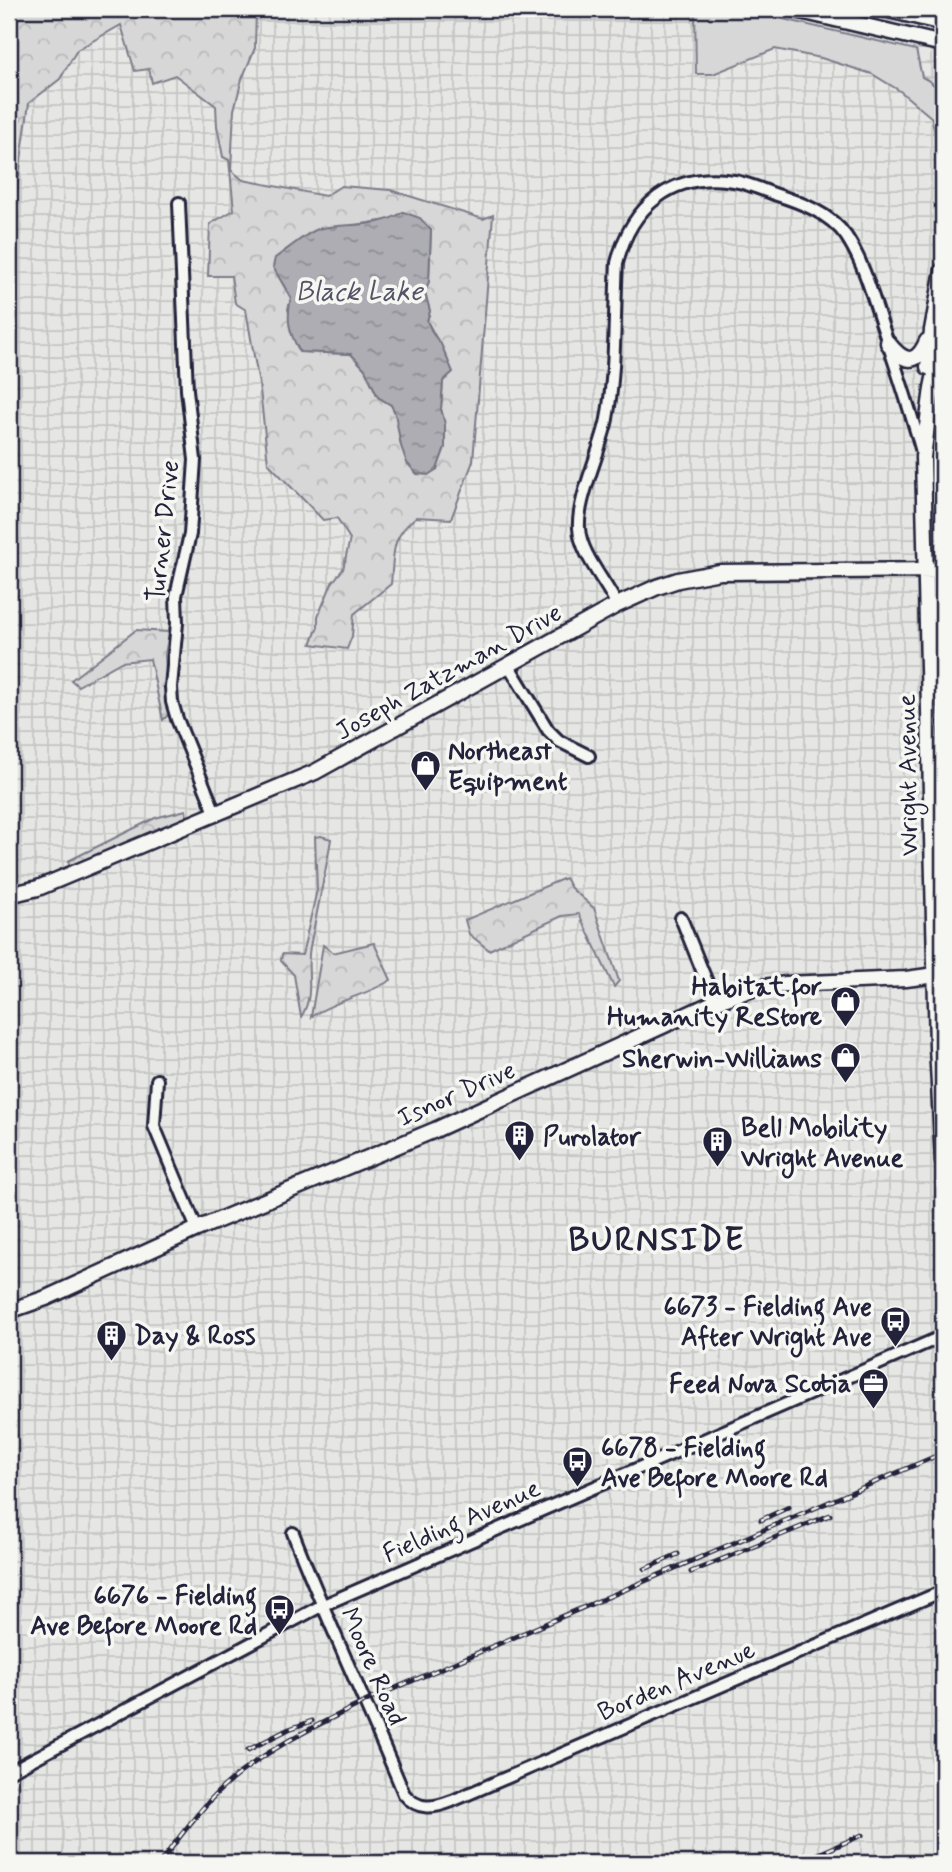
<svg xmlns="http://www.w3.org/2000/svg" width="952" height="1872" font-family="Mynerve,sans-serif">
	<defs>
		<pattern id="industrial-grid" width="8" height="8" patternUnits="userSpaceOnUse" patternTransform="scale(1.75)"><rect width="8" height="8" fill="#e6e6e4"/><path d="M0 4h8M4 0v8" fill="none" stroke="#c5c5c4"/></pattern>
		<pattern id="forest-crowns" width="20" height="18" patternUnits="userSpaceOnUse" patternTransform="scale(1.75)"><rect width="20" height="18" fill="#d7d7d7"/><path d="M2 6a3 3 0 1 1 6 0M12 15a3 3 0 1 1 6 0" fill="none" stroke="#b8b8b9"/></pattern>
		<pattern id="water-ripples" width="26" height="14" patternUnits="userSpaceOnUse" patternTransform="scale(1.75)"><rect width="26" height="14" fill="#adadb3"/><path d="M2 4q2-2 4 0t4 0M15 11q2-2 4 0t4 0" fill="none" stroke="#8c8c93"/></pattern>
	</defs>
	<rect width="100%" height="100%" fill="#f6f6f2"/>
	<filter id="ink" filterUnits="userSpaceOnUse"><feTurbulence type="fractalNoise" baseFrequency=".0143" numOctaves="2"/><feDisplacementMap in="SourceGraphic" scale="14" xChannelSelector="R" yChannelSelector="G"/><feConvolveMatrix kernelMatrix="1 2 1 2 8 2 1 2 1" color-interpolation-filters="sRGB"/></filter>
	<g filter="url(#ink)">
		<path fill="url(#industrial-grid)" fill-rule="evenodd" d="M256 9H695L696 74H713L775 49 821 58 872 74 900 91 932 118 937 145 943 144V1863H9V217L17 189 29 103 60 79 77 50 122 25 150 68 152 83 175 75 216 106 217 126 229 159 234 210 208 276H231L235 303 246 310 260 390 350 539 343 569 332 583 318 616V627L312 644 347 649 352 636 354 614 391 584 394 546 401 529 416 517 493 215 483 219 341 186 325 196 243 180 231 170 234 110 242 79 255 48ZM565 878 571 888 594 908 613 986 579 914 562 916 490 950 465 920ZM375 943 391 981 377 989 327 1006 311 1016 322 946 332 953Z
			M740 9H943V95L934 82 922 77 916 50Z"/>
		<path fill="#d7d7d7" stroke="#7c7c89" stroke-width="2" d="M695 9H740L916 50 922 77C952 90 943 116 943 144L937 146 932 118 900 91 872 74 821 58 775 49 713 74H696Z"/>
		<path fill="url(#forest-crowns)" stroke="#7c7c89" stroke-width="2" fill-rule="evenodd" d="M9 9H256L255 48 242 79 234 110 231 170 243 180 325 196 341 186 390 190 483 219 493 215 473 461 451 519 416 517C390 538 394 553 391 584L354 614 352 636 347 649 311 644 318 627V616L332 583 343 569 350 539 337 518 323 520 268 463 260 390 246 310 235 303 231 276H208L210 224 234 210 229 160 223 157 217 126 216 106 175 75 152 83 149 69 135 71 121 25 77 50 60 79 29 103 17 189 9 217ZM403 212 431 230 429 281 425 293 430 311 427 321 447 358 449 367 448 377 443 381 441 409 445 425V447L437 469 401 446 396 413 391 405 378 397 365 369 351 354 299 352 288 309 291 298 274 268 320 228H338L393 219Z
			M136 630 169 632 165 655 169 714 163 720 150 659 121 662 78 686 71 680Z
			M186 810 187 818 71 869 68 861 155 818Z
			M321 836 331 839C325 876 317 911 310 947 305 972 316 994 301 1017L294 975 281 961 282 954 302 955 317 890 315 837Z
			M565 878 571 888 594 908 619 981 614 987 579 914 562 916 489 950 469 934 465 920Z
			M374 943 391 980C366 996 335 1000 311 1017L323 945 333 953Z"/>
		<path fill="url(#water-ripples)" stroke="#757583" stroke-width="2" d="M403 212 420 218 431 230 429 281 425 293 430 311 427 321 433 334 441 344 453 372 443 381 441 409 445 424V447L437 469 428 475 417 474 407 463 401 446 395 413 391 405 378 397 365 369 351 354 300 352C289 333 286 320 291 298L273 267 275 258C287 250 309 230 322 228 349 223 379 228 403 212Z"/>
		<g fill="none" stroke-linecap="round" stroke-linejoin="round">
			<defs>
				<path id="street" d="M179 203 187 390 195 460 190 534 176 596 177 623 171 687 172 702 177 719 216 815
					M617 605C606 582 580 553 579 528 577 499 601 450 607 419 616 368 614 315 617 263 631 206 673 171 734 181 747 183 761 189 774 194 800 202 830 213 846 236 864 263 872 295 882 325 896 367 910 409 922 452
					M509 666 548 730 559 741 589 756
					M681 918 715 1002
					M157 1080 154 1126 197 1229
					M293 1533C327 1621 368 1706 404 1794 418 1811 434 1808 452 1801L943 1591
					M9 1772 321 1606 943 1336"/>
				<path id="secondary" d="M792 9 943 44
					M885 9 943 23
					M943 335 932 388 923 457 937 1047 943 1161
					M888 343C903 362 916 367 927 341
					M928 367 932 330 943 270
					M9 895 38 888 315 772 617 605 657 587 678 580 720 572 943 570
					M9 1311 46 1298 197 1229 435 1130 715 1002 756 988 786 984 906 979 943 974"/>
			</defs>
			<use href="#street" stroke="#22223b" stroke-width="16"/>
			<use href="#secondary" stroke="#22223b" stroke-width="19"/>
			<use href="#street" stroke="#f6f6f2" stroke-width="10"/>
			<use href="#secondary" stroke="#f6f6f2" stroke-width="14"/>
			<defs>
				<path id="rail" d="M761 1520 789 1507
					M645 1569 678 1554
					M691 1572 830 1515
					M248 1750 289 1729 312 1721
					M160 1863C178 1839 196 1814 217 1793 261 1750 323 1722 377 1696L943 1453
					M798 1863 862 1835
					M932 1863 943 1859"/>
			</defs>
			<use href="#rail" stroke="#22223b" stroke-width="5"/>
			<use href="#rail" stroke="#f6f6f2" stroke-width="2.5" stroke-dasharray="8" stroke-linecap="butt"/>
		</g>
	</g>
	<defs>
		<symbol id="shop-pin" viewBox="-11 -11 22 30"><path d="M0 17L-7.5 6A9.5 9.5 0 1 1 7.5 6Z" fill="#22223b" stroke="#f6f6f2"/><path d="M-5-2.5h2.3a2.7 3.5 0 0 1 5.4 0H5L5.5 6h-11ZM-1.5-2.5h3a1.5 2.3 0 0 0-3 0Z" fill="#fff"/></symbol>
		<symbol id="building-pin" viewBox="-11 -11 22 30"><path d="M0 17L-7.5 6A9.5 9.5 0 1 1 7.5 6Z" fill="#22223b" stroke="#f6f6f2"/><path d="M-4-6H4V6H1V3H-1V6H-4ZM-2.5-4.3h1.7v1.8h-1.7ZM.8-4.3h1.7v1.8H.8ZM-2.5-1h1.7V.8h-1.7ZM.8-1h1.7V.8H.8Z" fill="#fff"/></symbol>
		<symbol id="bus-pin" viewBox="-11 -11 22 30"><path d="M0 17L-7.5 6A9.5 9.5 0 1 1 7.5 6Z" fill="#22223b" stroke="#f6f6f2"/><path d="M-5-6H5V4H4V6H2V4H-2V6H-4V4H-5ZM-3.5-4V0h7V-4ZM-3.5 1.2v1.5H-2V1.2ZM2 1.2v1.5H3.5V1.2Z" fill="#fff"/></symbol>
		<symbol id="office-pin" viewBox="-11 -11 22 30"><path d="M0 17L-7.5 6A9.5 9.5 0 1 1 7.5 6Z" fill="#22223b" stroke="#f6f6f2"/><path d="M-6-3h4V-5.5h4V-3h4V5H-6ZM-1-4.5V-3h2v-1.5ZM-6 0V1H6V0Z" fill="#fff"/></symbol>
	</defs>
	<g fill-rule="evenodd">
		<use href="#shop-pin" x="408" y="748" width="35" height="47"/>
		<use href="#shop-pin" x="828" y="984" width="35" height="47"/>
		<use href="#shop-pin" x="828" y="1040" width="35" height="47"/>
		<use href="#building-pin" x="502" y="1118" width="35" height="47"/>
		<use href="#building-pin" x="700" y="1124" width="35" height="47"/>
		<use href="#bus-pin" x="878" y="1304" width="35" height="47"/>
		<use href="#building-pin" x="94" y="1318" width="35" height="47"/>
		<use href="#office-pin" x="856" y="1366" width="35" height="47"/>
		<use href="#bus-pin" x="560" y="1444" width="35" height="47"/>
		<use href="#bus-pin" x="262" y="1592" width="35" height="47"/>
	</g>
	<g text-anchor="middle" stroke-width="7" stroke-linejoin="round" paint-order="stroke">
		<g font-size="26" fill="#22223b" stroke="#f6f6f2">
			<text transform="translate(162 531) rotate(-84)" y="9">Turner Drive</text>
			<text transform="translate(448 671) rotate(-29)" y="9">Joseph Zatzman Drive</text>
			<text transform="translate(907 775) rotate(-91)" y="9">Wright Avenue</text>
			<text transform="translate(456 1093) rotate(-24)" y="9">Isnor Drive</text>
			<text transform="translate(461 1520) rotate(-24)" y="9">Fielding Avenue</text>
			<text transform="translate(374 1666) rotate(66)" y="9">Moore Road</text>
			<text transform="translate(676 1680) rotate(-23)" y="9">Borden Avenue</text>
		</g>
		<g font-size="26" font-weight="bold" fill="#22223b" stroke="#f6f6f2" text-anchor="start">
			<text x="448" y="759">Northeast<tspan x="448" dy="30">Equipment</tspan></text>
			<text x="822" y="995" text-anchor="end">Habitat for<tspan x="822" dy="30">Humanity ReStore</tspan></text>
			<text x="822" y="1067" text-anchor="end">Sherwin-Williams</text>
			<text x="741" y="1136">Bell Mobility<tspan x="741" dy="30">Wright Avenue</tspan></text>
			<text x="543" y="1145">Purolator</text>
			<text x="872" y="1315" text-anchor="end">6673 - Fielding Ave<tspan x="872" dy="30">After Wright Ave</tspan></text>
			<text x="134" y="1344">Day &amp; Ross</text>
			<text x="851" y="1392" text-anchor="end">Feed Nova Scotia</text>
			<text x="601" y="1456">6678 - Fielding<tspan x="601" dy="30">Ave Before Moore Rd</tspan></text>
			<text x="257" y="1604" text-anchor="end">6676 - Fielding<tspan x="257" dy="30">Ave Before Moore Rd</tspan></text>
		</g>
		<g font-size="28" font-style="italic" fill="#535365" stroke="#f6f6f2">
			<text x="359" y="300">Black Lake</text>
		</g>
		<g font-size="33" font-weight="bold" letter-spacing="2" fill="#22223b" stroke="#f6f6f2">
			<text x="657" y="1250">BURNSIDE</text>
		</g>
	</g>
	<rect width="952" height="1872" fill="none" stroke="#f6f6f2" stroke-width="35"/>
	<rect x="18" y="18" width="917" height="1837" fill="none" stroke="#22223b" stroke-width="2.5" filter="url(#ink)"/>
</svg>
